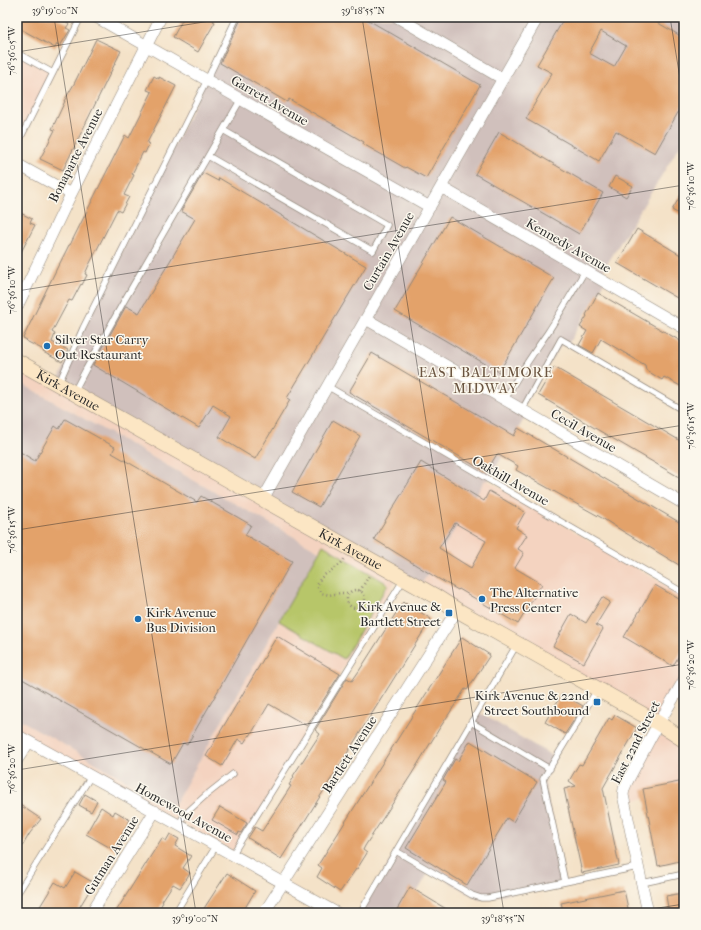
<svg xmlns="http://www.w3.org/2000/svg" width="701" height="930" font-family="'IM FELL French Canon',serif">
	<rect width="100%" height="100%" fill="#fbf7ec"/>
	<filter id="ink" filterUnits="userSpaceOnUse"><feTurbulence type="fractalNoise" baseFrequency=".025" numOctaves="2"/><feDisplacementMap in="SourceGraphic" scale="8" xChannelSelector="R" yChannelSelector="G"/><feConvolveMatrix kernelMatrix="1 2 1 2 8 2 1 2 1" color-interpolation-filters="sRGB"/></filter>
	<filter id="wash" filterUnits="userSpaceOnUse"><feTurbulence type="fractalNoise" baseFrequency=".012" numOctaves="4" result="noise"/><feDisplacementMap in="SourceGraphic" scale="16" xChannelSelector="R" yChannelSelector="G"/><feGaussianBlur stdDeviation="0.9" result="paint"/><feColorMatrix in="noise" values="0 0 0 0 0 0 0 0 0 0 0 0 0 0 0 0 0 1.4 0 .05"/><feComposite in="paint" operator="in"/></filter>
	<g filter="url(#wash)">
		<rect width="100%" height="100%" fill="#f4e2c8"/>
		<path fill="#f4d3c0" d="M17 52 54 72 17 145Z
			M17 359 400 573 328 693 236 852 17 734V718L173 806 319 551 17 381Z
			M485 479 684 596V686L661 724 684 740V790L626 802 624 787 660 726 421 585Z"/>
		<path fill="#d0c0bc" d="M238 17H684V139L601 274 607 278 568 344 563 342 522 408 528 412 488 481 485 480 421 585 57 382Z
			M17 381 319 551 173 807 17 718Z
			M478 712 556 758 544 780 564 882 479 900 430 870 405 913H360Z"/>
		<path fill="#b7c669" stroke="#71784a" d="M323 545 388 584 344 659 279 621Z"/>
		<g id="blocks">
			<path fill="#e3a26a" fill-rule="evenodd" d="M17 17H55L69 24 66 28 70 30 60 46 57 44 55 48 17 27Z
				M184 17H216L213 21 215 22 198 52 173 37Z
				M242 17H363L480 85 426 178 406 167 405 168 363 144 364 142 289 99 287 102 220 63Z
				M565 17H648L684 38V102L655 153 616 131 599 161 526 119 552 73 537 65ZM601 31 626 46 614 67 589 53Z
				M96 39 121 51 63 170 40 159 55 130 52 129 65 101H64L74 84Z
				M154 76 159 79V77L176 86 147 143 149 144 145 153 143 152 132 174 134 175 124 195 129 197 121 212 117 210 89 265 85 274 87 275 82 285 81 284 72 301 69 300 52 332 55 334 52 342 68 350 62 362 43 352 44 350 26 341 27 340 23 338 59 264V265L69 245H70L125 135 129 138 152 92 147 90Z
				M499 132 603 193 579 234 475 174Z
				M203 173 218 181 219 178 366 266 287 398 290 400 255 459 219 437 231 416 213 405 199 428 93 365 126 306 139 313 195 219 181 211Z
				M615 176 633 186 626 197 609 187Z
				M684 190V217L672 210Z
				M17 211 32 219 30 223 35 225 17 260Z
				M450 217 554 278 499 372 395 311Z
				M637 229 684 257V302L617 263Z
				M598 293 684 343V388L664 377 662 380 646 370 645 365 601 339 593 353 579 345 587 331 580 327 587 316 586 315Z
				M372 353 514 436 518 428 684 525V568L624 532 602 518 573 502 516 470 518 466 497 454 486 472 349 392Z
				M554 367 684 443V480L538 395Z
				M65 419 115 447 112 453 197 502 201 496 251 525 245 535 292 561 187 745 183 743 171 764 17 676V450L35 461 55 426 59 429Z
				M333 420 360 436 319 507 292 492Z
				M421 462 484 501 489 491 525 512 516 528 527 535 518 549 524 553 515 568 542 584 518 624 459 589 458 590 432 575 374 539ZM455 523 486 541 471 568 439 548Z
				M655 585 684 602V647L673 666 624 637Z
				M602 597 610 602 596 625 603 629 584 663 553 646 571 614 586 623Z
				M403 602 405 604 406 603 431 619 281 859 248 838 255 827 262 831 291 786 289 785 294 777 293 776 320 734 315 730 347 678 352 681 359 671Z
				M277 636 340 674 307 726 269 704 250 736 249 735 244 743 238 739 222 766 206 756Z
				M462 637 490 655 467 690 465 689 449 714 439 729 411 775 365 846 363 850 367 853 357 869H356L340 892 317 877 322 868 318 865Z
				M562 694 583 706 565 734 545 722Z
				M615 715 637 728 603 788 619 865 582 873 564 789 576 786 569 781 579 764 582 765 609 718 612 720Z
				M470 741 537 782 513 822 507 818 467 885 406 848 446 782 443 780 455 759 458 761Z
				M684 781V860L658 866 643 789Z
				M85 794 97 801 91 812 79 805Z
				M17 803 41 819 30 833 17 855Z
				M101 807 113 815 115 811 130 820 122 834 124 835 116 851 86 834Z
				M220 807 247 823 241 833 239 832 238 835 212 820Z
				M170 834 179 839 175 846 191 856 183 868 190 873 180 888 173 884 162 901 163 902 157 913H115L162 838 166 841Z
				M75 872 94 883 76 913H36L55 882 65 888Z
				M227 873 255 891 242 913H201Z
				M410 887 433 901 453 913H395Z
				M624 890 629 913H564L561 903Z
				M682 893 684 903V913H669L666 896Z"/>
		</g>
	</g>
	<g filter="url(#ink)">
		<use href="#blocks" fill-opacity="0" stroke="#90867a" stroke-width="1"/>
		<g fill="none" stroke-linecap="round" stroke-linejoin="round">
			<defs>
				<path id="lane" d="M17 53 53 73
					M17 145 81 17
					M208 156 373 251 387 225 223 130
					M59 383 83 328 207 80 237 17
					M327 386 684 593
					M74 392 86 369 124 301 241 99
					M505 400C517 376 533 354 548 332 561 312 573 291 585 271
					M522 410 561 339 684 411
					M471 722 550 769
					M179 825 184 815 205 796 233 774
					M396 851 472 895 481 898H488L638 867
					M232 855 404 579
					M565 882 543 779 597 690
					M642 883 684 874
					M19 891 91 776
					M175 913 216 846
					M358 913 361 911 517 644"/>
				<path id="street" d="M96 17 430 207
					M397 17 503 79
					M17 164 71 194
					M441 187 684 328
					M17 307 71 194 161 17
					M366 319 684 504
					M263 499 538 17
					M17 735 337 913
					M17 760 29 742
					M91 913 155 811
					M264 913 457 610
					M648 913 623 795 624 789 627 782 652 735 684 680"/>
				<g id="secondary">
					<path id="s1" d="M17 361 435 596 457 610 658 723 684 740"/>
				</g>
			</defs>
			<use href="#lane" stroke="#90867a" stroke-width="7"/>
			<use href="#street" stroke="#90867a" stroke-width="12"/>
			<use href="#secondary" stroke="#90867a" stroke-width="16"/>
			<path stroke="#90867a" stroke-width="2.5" stroke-dasharray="1 3" stroke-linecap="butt" d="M344 559C339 570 316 574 318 587 318 589 320 591 321 593L329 595 341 593H349
				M347 599a9 9 0 1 1 18 0a9 9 0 1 1-18 0Z
				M360 591 370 574"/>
			<use href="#lane" stroke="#fff" stroke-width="5.5"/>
			<use href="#street" stroke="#fff" stroke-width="11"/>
			<use href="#secondary" stroke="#fce6c4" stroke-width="15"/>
		</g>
	</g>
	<path fill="none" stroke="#2b2b2b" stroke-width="1" stroke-opacity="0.45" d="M54 17 196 913M362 17 504 913M670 17 684 103M17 52 235 17M17 291 684 185M17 530 684 425M17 770 684 664M625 913 684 904"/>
	<g fill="#1f6fb2" stroke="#fbf7ec" stroke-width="1.5">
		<circle cx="47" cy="346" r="4"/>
		<circle cx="482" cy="599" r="4"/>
		<rect x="445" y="609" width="8" height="8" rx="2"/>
		<circle cx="138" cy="619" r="4"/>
		<rect x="593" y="698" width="8" height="8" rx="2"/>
	</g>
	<g text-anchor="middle" stroke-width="3" stroke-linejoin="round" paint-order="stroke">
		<g font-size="13" fill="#2b2b2b" stroke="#fbf7ec">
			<text transform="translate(270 100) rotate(30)" y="5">Garrett Avenue</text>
			<text transform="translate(75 155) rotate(-63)" y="5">Bonaparte Avenue</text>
			<text transform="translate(569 245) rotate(30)" y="5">Kennedy Avenue</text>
			<text transform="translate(388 251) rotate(-60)" y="5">Curtain Avenue</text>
			<text dy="5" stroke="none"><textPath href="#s1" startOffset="59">Kirk Avenue</textPath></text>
			<text transform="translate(584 430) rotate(30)" y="5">Cecil Avenue</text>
			<text transform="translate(511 480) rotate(30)" y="5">Oakhill Avenue</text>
			<text dy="5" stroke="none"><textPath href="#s1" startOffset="383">Kirk Avenue</textPath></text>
			<text transform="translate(635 742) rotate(-63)" y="5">East 22nd Street</text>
			<text transform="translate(349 754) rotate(-57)" y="5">Bartlett Avenue</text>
			<text transform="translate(184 812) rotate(29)" y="5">Homewood Avenue</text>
			<text transform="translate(111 855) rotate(-58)" y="5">Gutman Avenue</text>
		</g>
		<g font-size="13" fill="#2b2b2b" stroke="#fbf7ec" text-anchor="start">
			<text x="55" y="344">Silver Star Carry<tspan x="55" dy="15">Out Restaurant</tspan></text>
			<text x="490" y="597">The Alternative<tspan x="490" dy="15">Press Center</tspan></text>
			<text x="441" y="611" text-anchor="end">Kirk Avenue &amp;<tspan x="441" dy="15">Bartlett Street</tspan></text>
			<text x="146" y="617">Kirk Avenue<tspan x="146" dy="15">Bus Division</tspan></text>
			<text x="589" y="700" text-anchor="end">Kirk Avenue &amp; 22nd<tspan x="589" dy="15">Street Southbound</tspan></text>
		</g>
		<g font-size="14" letter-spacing="1" fill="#6b5541" stroke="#fbf7ec">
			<text x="486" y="377">EAST BALTIMORE<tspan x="486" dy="16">MIDWAY</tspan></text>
		</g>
	</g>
	<rect width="701" height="930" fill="none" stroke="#fbf7ec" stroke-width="44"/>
	<rect x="22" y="22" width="657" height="886" fill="none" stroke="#2b2b2b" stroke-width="1.5"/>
	<g font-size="10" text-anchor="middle" fill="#2b2b2b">
		<text x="55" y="14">39°19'00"N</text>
		<text x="363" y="14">39°18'55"N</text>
		<text transform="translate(11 51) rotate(-90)" y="4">76°36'05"W</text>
		<text transform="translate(690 186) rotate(-90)" y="4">76°36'10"W</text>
		<text transform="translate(11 290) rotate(-90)" y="4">76°36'10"W</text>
		<text transform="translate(690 426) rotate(-90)" y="4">76°36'15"W</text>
		<text transform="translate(11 530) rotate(-90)" y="4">76°36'15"W</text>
		<text transform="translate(690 665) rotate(-90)" y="4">76°36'20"W</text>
		<text transform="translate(11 769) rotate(-90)" y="4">76°36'20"W</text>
		<text x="195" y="922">39°19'00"N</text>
		<text x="503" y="922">39°18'55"N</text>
	</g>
</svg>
